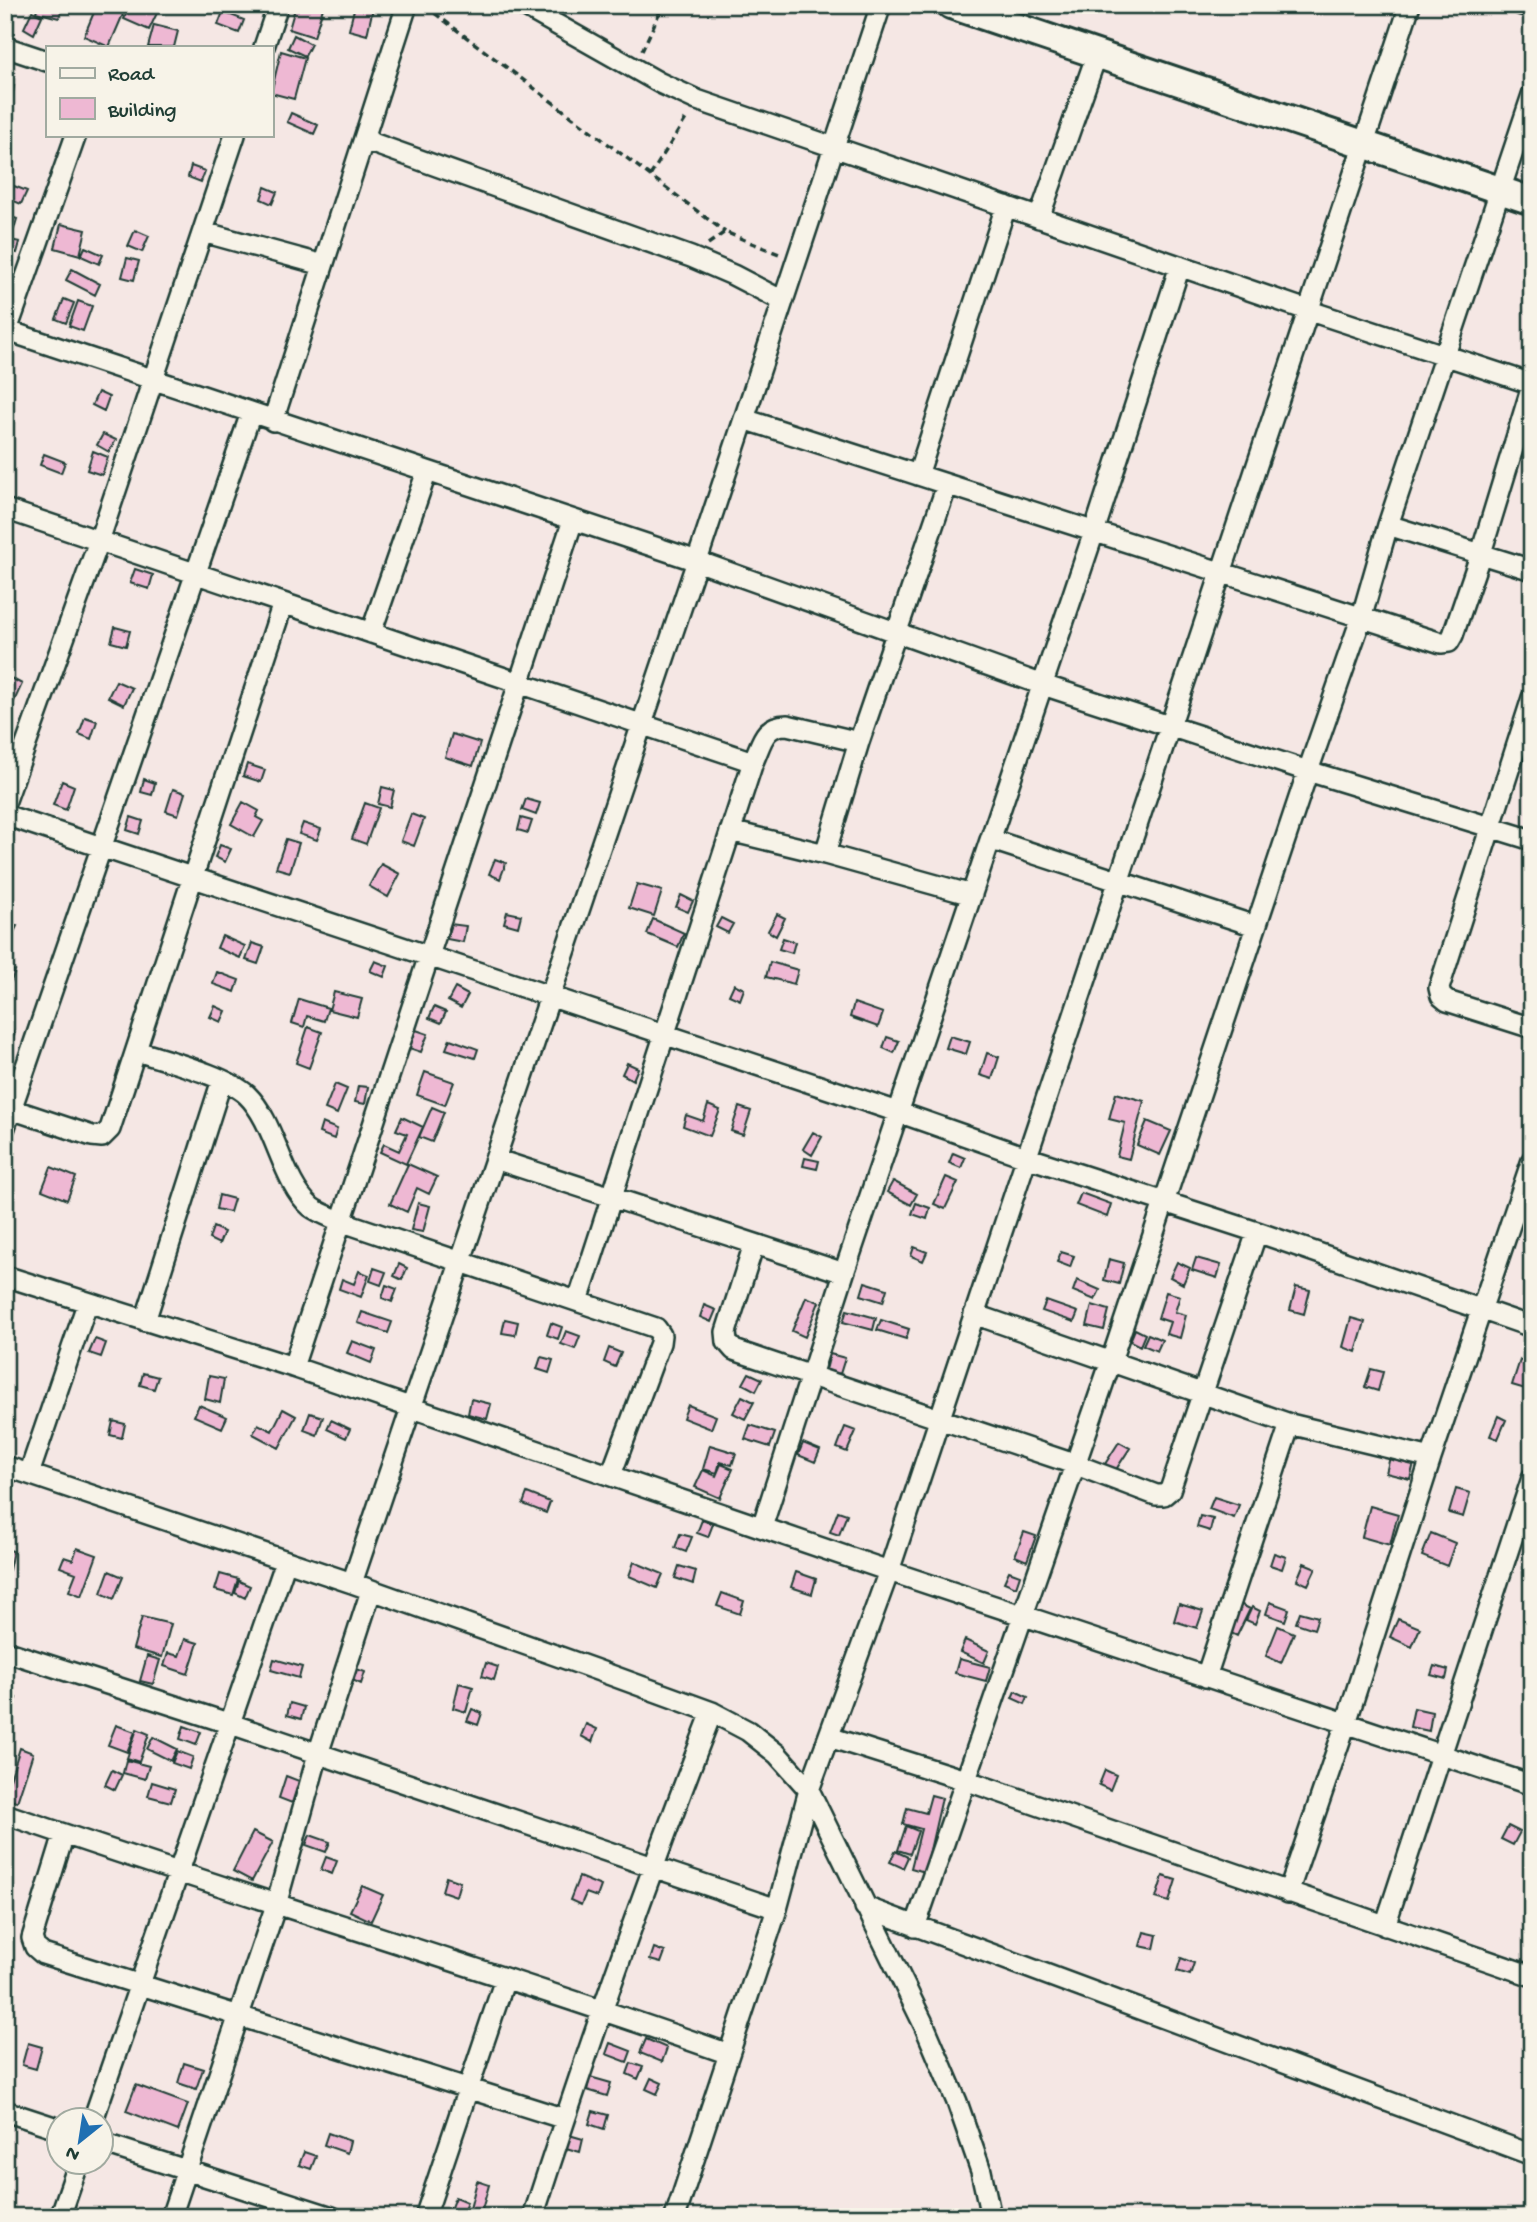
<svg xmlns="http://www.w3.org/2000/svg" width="1537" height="2222" font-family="'Gochi Hand',sans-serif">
	<rect width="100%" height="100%" fill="#f5e7e4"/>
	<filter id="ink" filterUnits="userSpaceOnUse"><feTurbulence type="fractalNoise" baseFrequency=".0143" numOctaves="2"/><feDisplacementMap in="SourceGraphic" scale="14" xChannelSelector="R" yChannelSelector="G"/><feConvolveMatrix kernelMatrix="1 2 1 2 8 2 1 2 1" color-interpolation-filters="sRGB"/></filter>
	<g filter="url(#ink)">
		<path fill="#eeb8d3" stroke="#1f3d34" stroke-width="2" d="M38 5H63L59 18 36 12Z
			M97 5H127L109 47 84 36Z
			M130 5H140L157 13 149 30 124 19Z
			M227 5H244L241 13 226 7Z
			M296 5H324L314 37 289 29Z
			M355 5 373 8 367 35 349 30Z
			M32 11 42 16 34 34 24 28Z
			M223 12 244 20 239 33 218 25Z
			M154 25 178 31 174 47H148Z
			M294 35 311 44 305 56 288 48Z
			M281 51 305 58 294 99 271 93Z
			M5 85 14 86 9 118 5 117Z
			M291 113 318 125 314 134 287 122Z
			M191 166 205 171 201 182 188 177Z
			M14 186 27 191 21 204 9 199Z
			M265 187 277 192 272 204 261 199Z
			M5 215 17 219 14 229 5 227Z
			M61 224 86 230 80 255 55 248Z
			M135 230 149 236 142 252 128 246Z
			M5 239 20 242 17 253 5 250Z
			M85 247 103 255 99 264 81 256Z
			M127 258 139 261 134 280 122 277Z
			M72 269 100 284 95 295 66 280Z
			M64 299 74 303 66 323 56 319Z
			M78 301 92 306 83 331 69 326Z
			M98 392 109 397 104 411 92 405Z
			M103 434 116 440 109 452 97 445Z
			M93 451 108 457 102 475 87 470Z
			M44 454 65 462 61 473 40 465Z
			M135 569 153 575 149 589 130 583Z
			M115 627 130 631 126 646 111 642Z
			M5 675 22 684 11 708 5 705Z
			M116 681 132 688 124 705 108 697Z
			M85 717 97 721 91 739 79 734Z
			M452 734 480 743 473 766 445 757Z
			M247 764 265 770 261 782 243 776Z
			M144 779 155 783 152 795 141 792Z
			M62 781 74 786 66 810 53 805Z
			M382 787 394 790 390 807 378 804Z
			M173 789 185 793 178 815 166 811Z
			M526 799 540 803 536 815 522 810Z
			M243 802 259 811 256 817 263 821 254 837 231 824Z
			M365 803 379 808 366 844 352 839Z
			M411 814 424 819 414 846 401 841Z
			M131 817 143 821 139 834 127 830Z
			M521 818 532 821 528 833 518 830Z
			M303 823 321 829 317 840 299 834Z
			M286 839 299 843 290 872 276 868Z
			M220 845 231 849 225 862 215 857Z
			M495 859 506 863 500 879 489 874Z
			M381 864 400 874 388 897 369 886Z
			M637 884 662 891 654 916 629 908Z
			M681 895 693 901 688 912 676 907Z
			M507 912 521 915 518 927 504 923Z
			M777 914 785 918 776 936 768 931Z
			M721 918 733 924 728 933 716 927Z
			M653 919 684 933 678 947 647 934Z
			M5 921 17 926 5 950Z
			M450 924 466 926 463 942 447 939Z
			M222 936 245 946 240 958 217 948Z
			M783 938 795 942 792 953 779 949Z
			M252 943 264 947 258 964 246 960Z
			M375 961 388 966 384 977 370 971Z
			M770 962 798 970 794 984 766 977Z
			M5 968 15 971 10 984 5 982Z
			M217 972 239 980 235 992 213 984Z
			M734 984 744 989 740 1000 729 995Z
			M455 988 468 995 461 1008 448 1001Z
			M334 992 362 999 357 1017 329 1010Z
			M299 999 328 1008 324 1021 307 1016 304 1027 292 1023Z
			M854 1003 883 1013 878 1027 850 1017Z
			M215 1006 226 1011 221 1022 210 1017Z
			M434 1007 446 1012 441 1023 429 1018Z
			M308 1027 322 1032 309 1068 296 1063Z
			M5 1028 15 1032 7 1055 5 1054Z
			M416 1030 428 1034 421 1052 409 1048Z
			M950 1036 970 1042 966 1054 946 1048Z
			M887 1037 899 1041 894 1053 883 1048Z
			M450 1039 478 1049 475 1058 446 1049Z
			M987 1053 999 1057 992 1079 980 1075Z
			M627 1063 638 1068 633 1080 622 1074Z
			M425 1072 454 1082 445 1105 417 1095Z
			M335 1084 347 1089 337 1114 325 1109Z
			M358 1086 368 1087 365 1104 355 1102Z
			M1116 1093 1144 1101 1129 1159 1117 1156 1125 1123 1109 1119Z
			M708 1105 720 1110 710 1136 683 1126 686 1115 703 1121Z
			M432 1107 444 1112 432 1142 419 1137Z
			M739 1107 751 1111 743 1135 731 1131Z
			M402 1117 423 1127 406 1164 380 1152 384 1144 399 1151 407 1134 396 1130Z
			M1147 1121 1171 1131 1160 1155 1137 1145Z
			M322 1123 337 1129 334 1139 319 1133Z
			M813 1132 822 1137 812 1155 803 1149Z
			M953 1153 965 1158 961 1168 949 1163Z
			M805 1158 819 1161 817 1169 803 1166Z
			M408 1164 437 1177 429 1194 417 1188 407 1212 390 1204Z
			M51 1167 76 1177 67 1200 42 1190Z
			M946 1177 958 1182 945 1209 934 1204Z
			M893 1181 917 1194 911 1205 887 1192Z
			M1081 1193 1111 1204 1107 1217 1076 1205Z
			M219 1195 234 1199 230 1212 216 1209Z
			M418 1203 430 1206 423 1232 411 1230Z
			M916 1203 930 1208 927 1219 912 1214Z
			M213 1227 224 1232 219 1244 209 1239Z
			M914 1247 927 1252 923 1261 911 1256Z
			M1061 1252 1074 1256 1070 1267 1057 1262Z
			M1196 1258 1221 1265 1217 1278 1192 1270Z
			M1109 1259 1124 1263 1119 1284 1104 1280Z
			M1177 1262 1190 1268 1183 1284 1170 1277Z
			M399 1264 407 1268 402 1280 394 1276Z
			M374 1268 386 1272 381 1285 370 1281Z
			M359 1271 369 1275 361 1297 339 1289 342 1279 354 1284Z
			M1077 1280 1100 1290 1095 1300 1073 1291Z
			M865 1282 887 1289 883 1302 861 1295Z
			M386 1285 397 1289 392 1302 382 1298Z
			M1296 1287 1310 1290 1304 1314 1290 1310Z
			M1166 1292 1180 1296 1175 1312 1186 1315 1180 1338 1166 1334 1170 1322 1158 1318Z
			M806 1297 819 1302 805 1337 792 1331Z
			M1046 1301 1078 1312 1074 1322 1042 1311Z
			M704 1305 716 1310 711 1322 700 1317Z
			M1092 1305 1109 1310 1104 1330 1087 1326Z
			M847 1310 876 1318 873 1330 843 1322Z
			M362 1312 392 1322 388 1333 358 1323Z
			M1351 1318 1365 1322 1356 1352 1343 1347Z
			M505 1319 518 1322 515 1335 502 1333Z
			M881 1320 909 1329 906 1339 877 1330Z
			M551 1323 562 1327 558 1339 547 1335Z
			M1135 1329 1145 1334 1140 1346 1130 1341Z
			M566 1331 580 1336 575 1349 561 1344Z
			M1148 1334 1162 1340 1157 1351 1143 1345Z
			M95 1339 106 1343 101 1357 89 1353Z
			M352 1341 376 1350 371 1363 347 1353Z
			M609 1348 621 1353 615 1367 604 1362Z
			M830 1354 845 1358 840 1374 826 1370Z
			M541 1357 553 1360 549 1373 537 1369Z
			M1520 1360 1532 1364V1391L1512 1385Z
			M1371 1369 1383 1372 1378 1391 1365 1387Z
			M143 1373 158 1377 154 1389 140 1385Z
			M749 1373 762 1379 756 1391 743 1384Z
			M209 1376 224 1379 220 1403 205 1399Z
			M742 1396 754 1402 745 1419 733 1413Z
			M471 1399 491 1404 487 1419 468 1414Z
			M199 1405 227 1417 222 1428 194 1416Z
			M688 1405 716 1416 711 1429 683 1418Z
			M283 1409 296 1416 279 1448 253 1434 258 1424 272 1431Z
			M310 1413 323 1417 317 1435 304 1430Z
			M1498 1416 1506 1420 1498 1439 1490 1436Z
			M331 1420 350 1429 346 1438 327 1429Z
			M113 1421 125 1424 122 1438 110 1435Z
			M750 1425 775 1433 770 1447 745 1439Z
			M845 1427 856 1431 847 1452 837 1448Z
			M1119 1442 1130 1448 1115 1471 1105 1464Z
			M803 1443 820 1450 815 1462 798 1455Z
			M710 1445 736 1453 732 1465 720 1462 717 1473 703 1469Z
			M1390 1457 1414 1463 1410 1479 1386 1473Z
			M721 1464 733 1469 720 1498 695 1487 703 1470 716 1476Z
			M1456 1489 1470 1493 1463 1517 1449 1513Z
			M527 1493 550 1502 546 1513 523 1504Z
			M1214 1497 1239 1505 1234 1518 1209 1509Z
			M1370 1506 1398 1514 1390 1545 1362 1537Z
			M838 1511 847 1514 839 1535 830 1532Z
			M1200 1516 1213 1519 1210 1531 1197 1527Z
			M702 1520 713 1524 708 1537 697 1533Z
			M1024 1532 1036 1536 1027 1561 1015 1556Z
			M1431 1533 1455 1543 1447 1566 1422 1556Z
			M680 1534 692 1537 686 1552 675 1548Z
			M77 1548 97 1555 82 1596 69 1591 76 1573 60 1567 64 1557 73 1560Z
			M5 1549 13 1551 9 1570 5 1569Z
			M1274 1553 1286 1557 1282 1569 1270 1565Z
			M634 1562 663 1574 657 1588 629 1576Z
			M1304 1563 1316 1568 1308 1585 1297 1580Z
			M679 1566 696 1571 693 1584 675 1578Z
			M109 1571 123 1577 114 1599 101 1593Z
			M1009 1571 1020 1575 1016 1587 1004 1582Z
			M796 1572 816 1579 812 1594 791 1587Z
			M220 1574 238 1579 233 1595 215 1590Z
			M239 1581 250 1586 245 1598 235 1593Z
			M722 1593 744 1601 740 1614 717 1606Z
			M1270 1602 1289 1609 1285 1621 1266 1614Z
			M1238 1603 1250 1609 1237 1636 1225 1630Z
			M1179 1604 1203 1611 1197 1628 1174 1621Z
			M1252 1607 1260 1611 1255 1624 1246 1620Z
			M1300 1612 1318 1617 1314 1629 1296 1623Z
			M142 1617 171 1624 162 1657 133 1649Z
			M1398 1619 1420 1628 1412 1647 1390 1637Z
			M1278 1626 1294 1633 1281 1663 1266 1656Z
			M185 1639 198 1643 188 1674 164 1666 168 1653 179 1656Z
			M965 1640 989 1651 984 1663 960 1652Z
			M147 1656 160 1660 153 1684 140 1681Z
			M274 1659 302 1667 299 1678 271 1670Z
			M959 1659 990 1667 986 1681 955 1673Z
			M486 1663 498 1667 494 1680 482 1676Z
			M1434 1666 1448 1670 1446 1679 1431 1675Z
			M354 1668 365 1672 361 1684 350 1679Z
			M459 1683 473 1687 466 1712 453 1708Z
			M1015 1691 1028 1697 1025 1704 1012 1698Z
			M5 1694 16 1698 12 1710 5 1707Z
			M290 1703 304 1707 301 1719 287 1715Z
			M1414 1708 1432 1712 1429 1731 1410 1727Z
			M472 1709 482 1713 478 1725 467 1721Z
			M586 1724 597 1729 592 1742 581 1736Z
			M116 1725 135 1732 127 1752 108 1745Z
			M184 1726 201 1732 196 1745 180 1739Z
			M137 1729 149 1734 139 1762 127 1758Z
			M153 1737 177 1749 171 1761 147 1749Z
			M20 1748 33 1753 17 1802 5 1798V1795Z
			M177 1751 193 1757 189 1769 172 1763Z
			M126 1760 149 1766 145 1779 123 1773Z
			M112 1770 122 1775 115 1790 105 1785Z
			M1105 1770 1116 1775 1110 1790 1099 1785Z
			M286 1776 299 1781 292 1803 279 1798Z
			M152 1782 175 1789 171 1802 148 1796Z
			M931 1795 942 1798 925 1872 911 1868 921 1829 903 1824 907 1808 926 1813Z
			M906 1826 918 1831 910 1854 898 1850Z
			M1508 1826 1520 1832 1513 1845 1501 1839Z
			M253 1832 273 1842 252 1881 233 1871Z
			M310 1835 330 1842 326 1852 306 1845Z
			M895 1851 908 1857 903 1868 890 1862Z
			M326 1857 337 1861 332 1874 321 1870Z
			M1163 1876 1176 1880 1169 1902 1156 1898Z
			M446 1877 460 1882 456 1896 442 1891Z
			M579 1877 601 1886 597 1897 586 1893 581 1905 570 1900Z
			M362 1886 383 1895 371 1921 350 1911Z
			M1144 1932 1157 1935 1154 1949 1140 1946Z
			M654 1948 665 1952 661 1963 650 1960Z
			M1181 1958 1194 1963 1190 1975 1177 1971Z
			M646 2039 667 2048 662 2062 640 2053Z
			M28 2043 42 2047 36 2069 22 2065Z
			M610 2043 631 2051 627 2062 606 2054Z
			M184 2063 203 2069 196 2089 178 2083Z
			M631 2063 643 2067 638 2079 627 2074Z
			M590 2077 611 2083 607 2096 587 2090Z
			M651 2078 662 2083 657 2094 646 2089Z
			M136 2085 188 2104 178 2131 126 2111Z
			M593 2111 608 2115 604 2129 589 2124Z
			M328 2133 350 2141 347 2153 324 2145Z
			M569 2135 583 2139 580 2152 566 2148Z
			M304 2152 316 2156 311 2169 299 2165Z
			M477 2181 489 2185 480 2217H468Z
			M455 2197 467 2202 462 2215 450 2210Z"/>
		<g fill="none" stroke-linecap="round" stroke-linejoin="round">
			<defs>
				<path id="street" d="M522 5 660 83 697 100 1307 310 1532 384
					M1522 5 1532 8
					M5 47 47 61
					M264 47 278 5
					M364 140 691 257 733 275 783 301
					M1039 218 1097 54
					M203 232 323 265
					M5 330 697 561 1043 685 1308 771 1532 840
					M5 336 76 135
					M744 419 1441 643 1449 642 1453 635 1481 553 1532 386
					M273 421 407 5
					M918 475 1006 206
					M5 509 753 762
					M1388 525 1532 570
					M371 633 427 471
					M1532 698 1439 988 1441 996 1447 1001 1532 1028
					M5 803 99 541 235 135
					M5 815 898 1112 1026 1157 1257 1232 1532 1327
					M730 831 825 854 972 895
					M992 840 1255 926
					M825 854 859 742 947 485
					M137 1051C167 1061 225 1075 247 1095 276 1123 281 1181 311 1207 319 1213 331 1217 340 1221L656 1328 661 1335 660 1343 611 1475
					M5 1107 92 1136 102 1137 110 1129 283 603
					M5 1127 251 413
					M495 1159 844 1273
					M754 1244 726 1332 727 1342 734 1350 1074 1464 1156 1495H1164L1170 1490 1257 1232
					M5 1276 293 1367 889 1571 1532 1785
					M578 1301 753 762C762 743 763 725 787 725L859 742
					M974 1314 1290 1424 1431 1458
					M145 1321 222 1080
					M293 1367 573 520
					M5 1466 352 1583 594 1669 712 1712 748 1731 777 1754 809 1790 925 2027 957 2102 981 2171 991 2217
					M29 1474 87 1304
					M762 1527 844 1273 1094 532 1180 266
					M352 1583 697 561 881 5
					M5 1651 231 1724 777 1909
					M1206 1677 1290 1424
					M829 1737 965 1780 1532 1976
					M5 1814 64 1834
					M1288 1893 1346 1723 1431 1458 1532 1160
					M865 1907 1532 2155
					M1385 1926 1532 1478
					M915 1927 1111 1361 1308 771 1361 619 1388 525 1532 95
					M5 2111 60 2129
					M565 2119 43 1954 35 1947 32 1938 64 1834C285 1909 509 1976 729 2054
					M93 2120 286 1561
					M102 2143 332 2217
					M60 2217 79 2162
					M171 2217 276 1905 318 1754 371 1591
					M425 2217 505 1979
					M533 2217C588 2047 647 1879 712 1712
					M675 2217 777 1909 809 1790 889 1571 1410 5"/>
				<path id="secondary" d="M951 5 1532 201"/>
			</defs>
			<use href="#street" stroke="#1f3d34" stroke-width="24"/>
			<use href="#secondary" stroke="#1f3d34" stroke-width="32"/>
			<path stroke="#1f3d34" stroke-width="3.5" stroke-dasharray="7 5" stroke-linecap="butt" d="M425 6 725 232
				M642 51 663 5
				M650 176 687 117
				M708 244 725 232 779 254"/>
			<use href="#street" stroke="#f7f3e8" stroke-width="19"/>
			<use href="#secondary" stroke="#f7f3e8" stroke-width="26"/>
		</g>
	</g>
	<rect width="1537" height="2222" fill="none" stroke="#f7f3e8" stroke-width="28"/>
	<rect x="14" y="14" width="1509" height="2194" fill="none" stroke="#1f3d34" stroke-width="2.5" filter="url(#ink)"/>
	<rect x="46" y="46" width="228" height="91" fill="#f7f3e8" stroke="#a1aaa0" stroke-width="2"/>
	<rect x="60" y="68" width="35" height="10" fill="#f7f3e8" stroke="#a1aaa0" stroke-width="2"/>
	<text x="108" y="80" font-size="21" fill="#1f3d34">Road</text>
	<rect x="60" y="98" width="35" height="21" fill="#eeb8d3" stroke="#a1aaa0" stroke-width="2"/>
	<text x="108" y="116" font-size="21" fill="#1f3d34">Building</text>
	<g transform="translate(80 2141) rotate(210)"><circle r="33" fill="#f7f3e8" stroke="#a1aaa0" stroke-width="2"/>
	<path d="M0-5L12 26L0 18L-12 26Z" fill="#1f6fb2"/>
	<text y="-10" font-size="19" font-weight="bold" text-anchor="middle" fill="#1f3d34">N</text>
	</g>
</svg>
